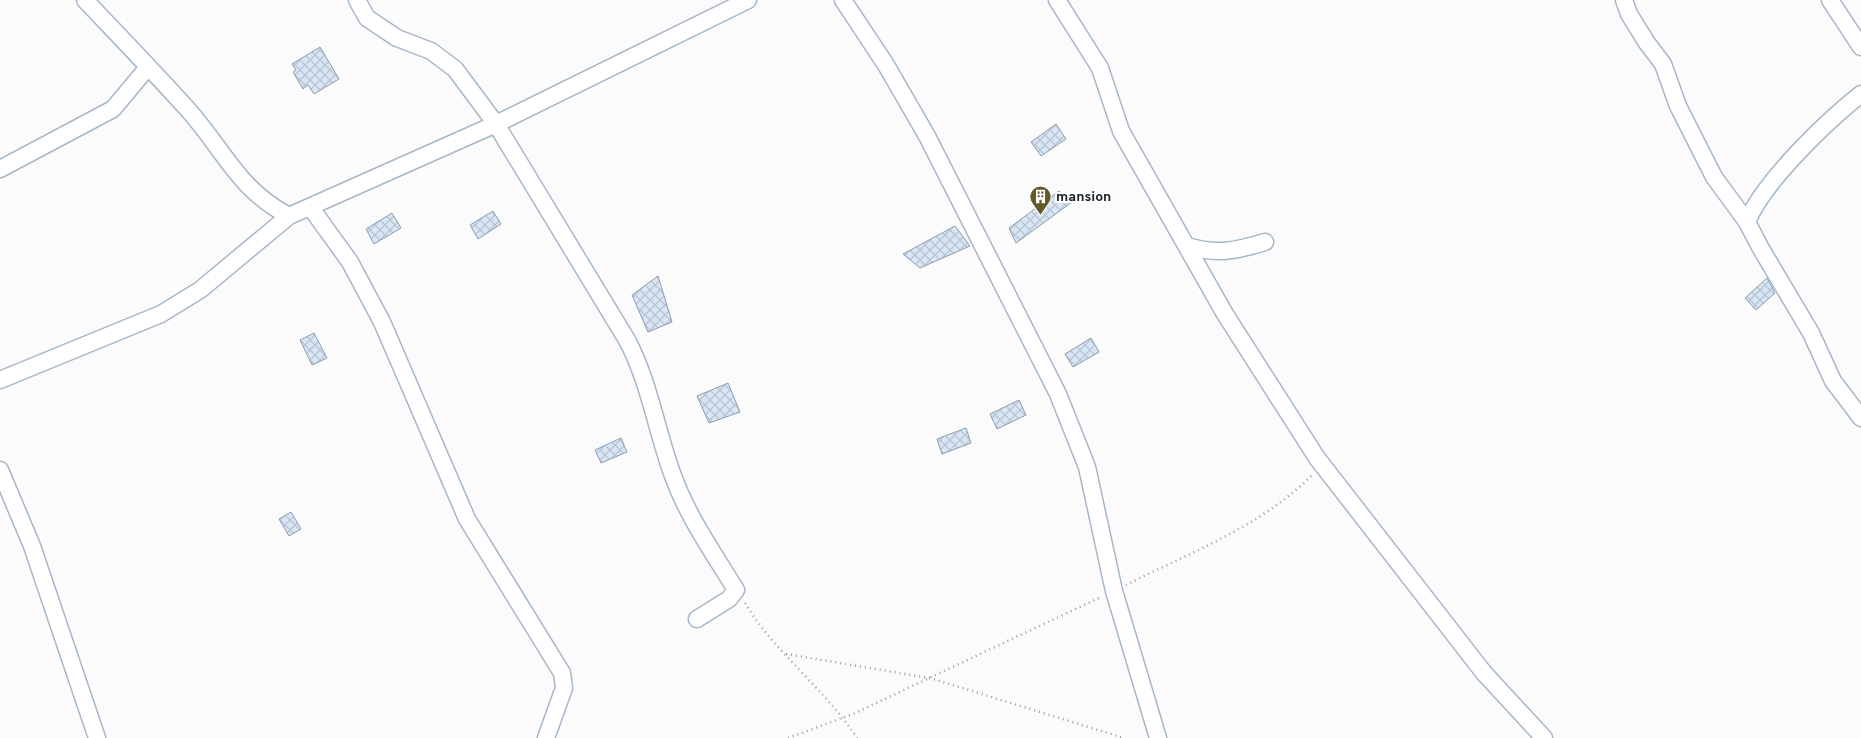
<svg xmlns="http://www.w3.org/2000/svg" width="1861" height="738" font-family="Overpass,sans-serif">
	<defs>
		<pattern id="building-cross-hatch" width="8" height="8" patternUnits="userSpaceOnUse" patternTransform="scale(1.25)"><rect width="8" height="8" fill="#d7e5f4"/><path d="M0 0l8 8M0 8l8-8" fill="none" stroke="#b8c4d1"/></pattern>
	</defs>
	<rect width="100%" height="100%" fill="#fbfbfb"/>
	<path fill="url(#building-cross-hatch)" stroke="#8d9daf" d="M320 47 339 79 314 94 308 85 303 89 293 72 296 70 292 64Z
		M1056 124 1066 139 1041 156 1031 142Z
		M1059 191 1072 202 1016 243 1009 228Z
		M493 211 501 224 478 239 470 225Z
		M392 213 401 228 374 244 366 229Z
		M955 226 970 246 920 268 903 254Z
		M658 276 672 322 648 332 632 295Z
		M1767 278 1775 293 1756 310 1745 298Z
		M314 333 327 358 312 365 300 340Z
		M1091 338 1099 352 1073 367 1065 354Z
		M728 383 740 412 709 423 697 396Z
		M1019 400 1026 415 997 429 990 414Z
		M966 428 971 443 942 454 937 439Z
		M621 438 627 452 601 463 595 450Z
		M291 512 301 529 289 536 279 519Z"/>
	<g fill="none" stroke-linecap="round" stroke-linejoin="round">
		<defs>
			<path id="minor" d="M85 0C120 37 156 74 190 112 225 152 239 190 289 216
				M357 0 367 18 397 38 431 51 455 69 496 124 627 340C649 381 656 429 672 473 687 516 713 552 736 590L729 599 697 619
				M843 0 886 65 927 136 1058 394 1087 467 1114 591 1158 738
				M1057 0 1100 68 1121 131 1225 314 1317 458 1484 673 1544 738
				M1624 0 1629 14 1647 43 1663 64 1678 106 1714 177 1747 222
				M1830 0 1861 47
				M1861 94C1827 121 1763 182 1747 222L1760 247 1811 333 1833 381 1861 418
				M0 169 113 109 148 67
				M311 208 350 262 382 322 467 519 562 673 564 688 546 738
				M1187 246C1217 255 1235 251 1265 242
				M0 380 161 314 200 290 289 216 496 124 748 0
				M0 470 32 546 97 738"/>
		</defs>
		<use href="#minor" stroke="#a6b7ca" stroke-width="19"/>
		<path stroke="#9a9da0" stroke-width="2.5" stroke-dasharray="1 4" stroke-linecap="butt" d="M1126 585C1189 553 1262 526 1312 475
			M745 603C775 653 825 689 857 738
			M786 654 930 678 1124 738
			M788 738 853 714 1101 597"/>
		<use href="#minor" stroke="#fff" stroke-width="16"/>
	</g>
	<defs>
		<symbol id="building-pin" viewBox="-11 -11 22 30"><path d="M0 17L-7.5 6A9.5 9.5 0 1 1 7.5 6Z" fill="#625926" stroke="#fff"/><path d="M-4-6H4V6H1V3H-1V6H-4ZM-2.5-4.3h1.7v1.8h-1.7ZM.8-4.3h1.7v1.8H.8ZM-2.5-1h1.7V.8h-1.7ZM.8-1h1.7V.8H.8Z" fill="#fff"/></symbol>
	</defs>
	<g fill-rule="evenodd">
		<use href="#building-pin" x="1028" y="184" width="25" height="34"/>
	</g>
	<g text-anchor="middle" stroke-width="4" stroke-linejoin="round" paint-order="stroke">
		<g font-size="14" font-weight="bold" fill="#181f26" stroke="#fff" text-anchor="start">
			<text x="1056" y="201">mansion</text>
		</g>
	</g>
</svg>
